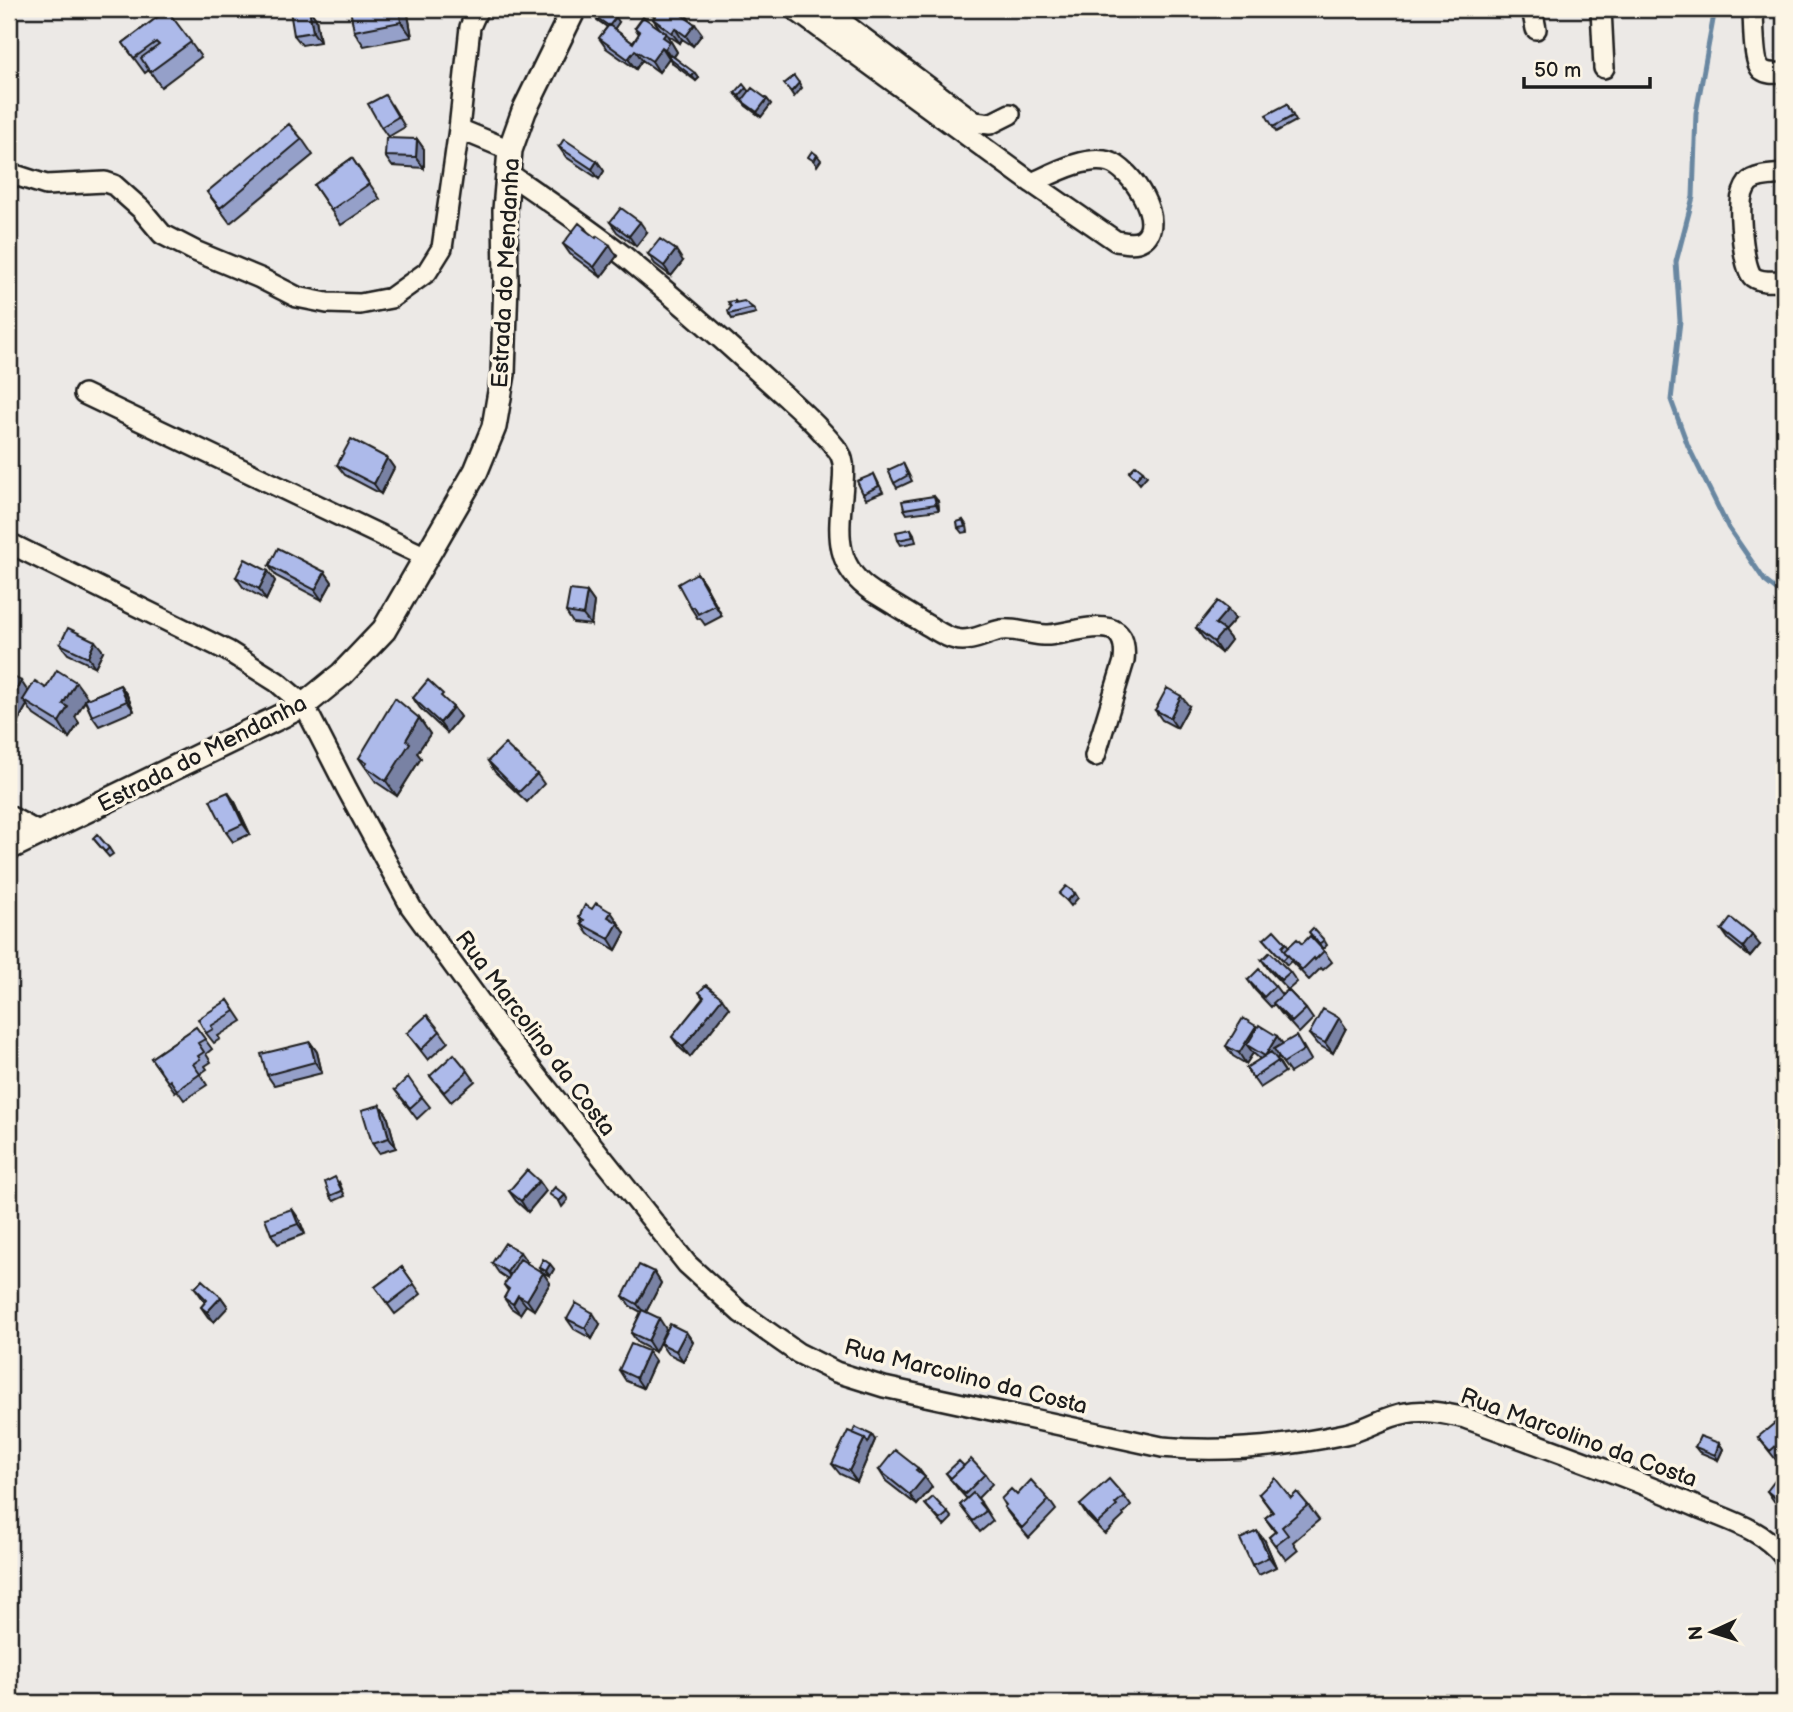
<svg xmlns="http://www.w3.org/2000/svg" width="1793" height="1712" font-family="'Balsamiq Sans',sans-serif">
	<rect width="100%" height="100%" fill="#ece9e6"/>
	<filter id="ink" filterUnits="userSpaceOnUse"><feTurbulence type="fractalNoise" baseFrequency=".0143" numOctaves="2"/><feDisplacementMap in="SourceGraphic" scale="14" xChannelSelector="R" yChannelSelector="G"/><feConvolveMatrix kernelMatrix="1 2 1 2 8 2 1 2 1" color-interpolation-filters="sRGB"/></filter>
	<g filter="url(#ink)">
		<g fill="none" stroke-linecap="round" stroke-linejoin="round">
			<path stroke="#6987a1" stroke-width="5" d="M1715 9 1696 113 1693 197 1676 262 1680 321 1671 400 1688 446 1728 527 1765 581 1784 596"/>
			<defs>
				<path id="minor" d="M478 9 470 27 459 129 510 150
					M794 9 1032 183 1116 241C1124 242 1134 245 1142 240 1168 224 1131 168 1109 162 1086 155 1052 174 1032 183
					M825 9 975 122 990 124 1010 114
					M1532 9 1536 29
					M1601 9 1604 68
					M1755 9 1753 14C1754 26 1753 63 1762 70 1769 75 1776 73 1784 73
					M9 173 46 185 105 182 114 185 141 209 162 234 195 251 260 278 297 297 327 303 360 304 391 298 427 272 442 248 459 129
					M508 173C547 200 587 227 624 256 669 293 713 331 756 370 783 395 813 419 836 448 845 458 844 470 843 483 840 527 830 564 873 592 891 603 909 614 927 625 936 630 945 637 955 639 971 643 986 633 1001 630 1017 628 1033 636 1049 635 1077 633 1130 608 1124 661L1095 756
					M1784 174C1774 175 1755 175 1748 183 1744 188 1741 197 1741 203 1740 217 1743 269 1753 277 1761 283 1775 281 1784 281
					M84 394 426 557
					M9 543 228 651 277 682 304 705 347 789 411 907 502 1032 687 1264 741 1313 798 1353 836 1372 884 1387 1162 1447C1224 1453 1284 1447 1345 1434 1366 1430 1385 1416 1406 1413 1425 1409 1447 1414 1465 1418 1544 1447 1625 1475 1702 1509 1731 1521 1765 1531 1784 1557
					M9 816 40 833"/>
				<path id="major" d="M9 848 304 705 342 674 384 630 476 471 494 427 503 374 506 281 505 210 510 150 524 111 574 9"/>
			</defs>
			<use href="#minor" stroke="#1c1c1c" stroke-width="24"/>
			<use href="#major" stroke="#1c1c1c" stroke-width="28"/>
			<use href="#minor" stroke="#fcf5e5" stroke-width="19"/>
			<use href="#major" stroke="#fcf5e5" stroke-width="23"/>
		</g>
		<path fill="#95a0c9" stroke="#1c1c1c" stroke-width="2" d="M309 9 316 19 320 42 302 45 294 35Z
			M407 9 412 37 364 46 354 31Z
			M643 9H679L685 14 702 34 693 46 682 39 680 43 666 34 677 52 674 57 699 78 696 81 673 64 669 58 659 72 642 60 636 69 606 48 599 38 607 27 597 20 593 15 619 22 614 29 633 43 639 34 635 28 660 29 653 19 655 17Z
			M167 10 201 57 161 87 149 70 145 73 123 43Z
			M749 92 767 99 771 104 761 117 746 106 735 93Z
			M1287 104 1296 121 1276 132 1273 127Z
			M392 105 405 127 388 137 381 127Z
			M302 139 313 155 230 223 207 192Z
			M417 139 424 149V168L392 166 385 156Z
			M559 147 597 161 604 171 599 179 566 157Z
			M352 158 380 199 341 225 314 185Z
			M610 222 647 232 636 246 617 232Z
			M585 228 588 232 617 256 601 277 570 254 563 244Z
			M648 254 683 261 671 276 655 264Z
			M735 301 737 303 753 308 756 313 732 319 729 314Z
			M387 458 394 468 381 494 345 475 337 465Z
			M903 463 912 481 897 488 894 483Z
			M874 474 883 492 866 499 863 494Z
			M938 501 939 510 907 514 904 509Z
			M963 520 967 526 968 532 962 533 958 528Z
			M911 529 914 534 916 542 901 545 898 540Z
			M269 566 325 572 332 582 322 600 276 576Z
			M268 571 275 581 266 600 243 587 236 577Z
			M697 573 704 583 722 616 705 625 700 618 698 619 691 608Z
			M587 592 594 602 591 625 573 623 566 612Z
			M1235 619 1224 631 1231 640 1221 653 1203 638 1196 628Z
			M60 644 103 651 95 667 68 654Z
			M9 674 28 692 46 688 87 697 85 700 120 685 127 695 134 711 99 726 92 716 85 701 75 717 79 723 69 738 34 715 27 705 11 733 9 732Z
			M413 698 453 707 460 717 447 733 420 708Z
			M1189 706 1177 728 1162 720 1155 710Z
			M419 718 430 734 417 753 421 758 397 796 376 782 359 758Z
			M488 761 537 774 544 784 527 802 495 772Z
			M235 802 250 834 233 842 226 832Z
			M93 838 109 848 113 854 109 857Z
			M592 909 611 912 625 933 616 950 588 934 581 924 582 922 579 917Z
			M1722 930 1760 945 1750 957 1729 940Z
			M1309 932 1324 940 1327 945 1323 949Z
			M1264 939 1286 943 1289 947 1302 944 1324 951 1332 962 1323 970 1321 968 1309 980 1291 961 1287 965Z
			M1262 960 1290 972 1297 982 1288 990 1306 1009 1313 1019 1299 1033 1281 1013 1274 1004 1271 1007 1255 990 1248 980 1275 986 1282 995 1288 990 1269 970Z
			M699 992 729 1008 690 1057 679 1047 672 1037 703 998Z
			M228 1000 242 1021 218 1036 220 1039 214 1043 206 1033Z
			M1339 1018 1346 1028 1333 1053 1317 1044 1309 1034Z
			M196 1027 212 1049 206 1054 211 1062 205 1066 207 1069 200 1074 207 1085 184 1100 177 1090 175 1092 151 1058Z
			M1257 1028 1277 1036 1283 1044 1303 1046 1311 1060 1290 1073 1278 1056 1277 1059 1285 1072 1260 1088 1246 1068 1260 1059 1253 1053 1246 1064 1233 1056 1226 1046Z
			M440 1031 448 1042 428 1060 407 1033Z
			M310 1042 317 1052 322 1073 274 1085 267 1075Z
			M468 1071 475 1081 451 1102 430 1076Z
			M395 1090 422 1097 430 1107 417 1119Z
			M380 1105 387 1115 396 1148 379 1153 372 1143Z
			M539 1181 546 1191 528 1212 516 1201 509 1191Z
			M339 1182 345 1196 334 1201 330 1196Z
			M292 1209 299 1219 305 1234 278 1244 271 1234Z
			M527 1262 526 1263 543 1273 550 1283 534 1310 526 1305 520 1314 511 1308 504 1298 508 1291 504 1285 508 1279 499 1273 492 1263Z
			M550 1264 554 1269 550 1276 542 1272 539 1267Z
			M402 1267 421 1294 395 1314 375 1287Z
			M654 1272 661 1283 646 1312 666 1329 655 1352 638 1343 631 1333 641 1312 630 1306 623 1296Z
			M195 1288 221 1297 228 1307 214 1322 208 1317 201 1307 205 1302Z
			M567 1319 600 1324 592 1339 574 1329Z
			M686 1332 693 1342 683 1361 667 1353 660 1343Z
			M648 1351 655 1361 643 1388 626 1381 619 1370Z
			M1784 1431V1455L1777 1461 1758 1437Z
			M875 1440 857 1482 840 1474 832 1464Z
			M1719 1443 1723 1449 1718 1460 1699 1452 1695 1447Z
			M964 1466 985 1474 992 1484 978 1498 993 1521 980 1532 960 1505 967 1499 958 1489 946 1473Z
			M918 1468 932 1487 917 1505 886 1481 879 1470Z
			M1784 1484V1510L1774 1501 1767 1491Z
			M1259 1494 1291 1498 1308 1505 1319 1520 1293 1542 1298 1550 1286 1560 1269 1537 1275 1532 1265 1518 1272 1512Z
			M1017 1495 1049 1500 1056 1510 1029 1538 1011 1517 1004 1507 1005 1506 1001 1499Z
			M1124 1496 1131 1506 1123 1514 1124 1516 1105 1534 1087 1516 1080 1505Z
			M925 1504 948 1513 952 1518 944 1526Z
			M1265 1541 1276 1567 1259 1575 1252 1565Z"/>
		<path fill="#7982a4" stroke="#1c1c1c" stroke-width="2" d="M309 9 316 19 320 42 313 32Z
			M399 9H407L412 37 401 22Z
			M655 9H669L660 21 653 11Z
			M616 17 619 22 613 31 609 26Z
			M695 24 702 34 693 46 686 36Z
			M675 28 682 39 680 43 672 33Z
			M666 33 677 52 672 59 665 49 663 37Z
			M662 47 669 58 659 72 652 61Z
			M635 50 642 60 636 69 628 59Z
			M695 73 699 78 696 81 692 76Z
			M799 83 802 88 794 97 791 92Z
			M746 88 750 93 742 101 739 96Z
			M767 99 771 104 761 117 757 112Z
			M417 139 424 149V168L416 157Z
			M817 155 821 160 817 166 814 161Z
			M597 161 604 171 599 179 592 169Z
			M640 222 647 232 636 246 629 236Z
			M610 245 617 256 601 277 594 267Z
			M676 250 683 261 671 276 664 266Z
			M387 458 394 468 381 494 374 484Z
			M1143 471 1147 476 1140 484 1136 479Z
			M934 496 938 501 939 510 936 504Z
			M268 571 275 581 266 600 259 589Z
			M325 572 332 582 322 600 315 590Z
			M697 573 704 583 722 616 715 605Z
			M587 592 594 602 591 625 583 615Z
			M1228 609 1235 619 1224 631 1231 640 1221 653 1214 642 1215 624Z
			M95 641 103 651 95 667 88 657Z
			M21 681 31 696 23 700 27 705 11 733 9 731V702Z
			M76 682 87 697 75 717 79 723 69 738 59 722 63 704Z
			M120 685 127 695 134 711 127 701Z
			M1181 696 1189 706 1177 728 1170 718Z
			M453 707 460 717 447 733 440 723Z
			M419 718 430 734 417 753 421 758 397 796 386 781 406 740Z
			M228 792 235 802 250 834 243 824Z
			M1075 893 1078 898 1071 906 1067 901Z
			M611 912 618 922 615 927 608 917Z
			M618 923 625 933 616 950 609 939Z
			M1752 935 1760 945 1750 957 1743 947Z
			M722 998 729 1008 690 1057 683 1047Z
			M1339 1018 1346 1028 1333 1053 1325 1043Z
			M1256 1026 1263 1036 1247 1045 1253 1053 1246 1064 1239 1053Z
			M1277 1036 1284 1046 1277 1059 1285 1072 1276 1059 1272 1066 1265 1056Z
			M310 1042 317 1052 322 1073 315 1062Z
			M380 1105 387 1115 396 1148 389 1138Z
			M539 1181 546 1191 528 1212 521 1201Z
			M565 1195 568 1200 562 1207 559 1201Z
			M292 1209 299 1219 305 1234 298 1224Z
			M520 1252 527 1262 514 1283 507 1272Z
			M550 1264 554 1269 550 1276 546 1271Z
			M654 1272 661 1283 645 1314 637 1304Z
			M543 1273 550 1283 534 1310 527 1300Z
			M518 1295 526 1305 520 1314 513 1304Z
			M221 1297 228 1307 214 1322 207 1312Z
			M593 1313 600 1324 592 1339 585 1328Z
			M659 1318 666 1329 655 1352 648 1341Z
			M686 1332 693 1342 683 1361 676 1351Z
			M648 1351 655 1361 643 1388 636 1378Z
			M872 1435 875 1440 857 1482 849 1471 865 1438Z
			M1719 1443 1723 1449 1718 1460 1715 1455Z
			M918 1468 932 1487 917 1505 910 1495 916 1470Z
			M1257 1531 1265 1541 1276 1567 1269 1557Z"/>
		<path fill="#adbaea" stroke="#1c1c1c" stroke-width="2" d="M309 9 313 32 294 35 290 11Z
			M350 9H399L401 22 354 31Z
			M597 9H604L616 17 609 26 593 15Z
			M661 9H679L685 14 683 16 695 24 686 36 675 28 672 33 653 19Z
			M167 10 191 42 150 72 141 58 159 45 156 42 134 58 123 43Z
			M643 17 666 33 663 37 670 42 665 49 662 47 652 61 635 50 628 59 599 38 609 25 633 43 640 32 635 28Z
			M671 55 695 73 692 76 669 58Z
			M794 76 799 83 791 92 784 84Z
			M743 84 746 88 739 96 735 93Z
			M752 88 767 99 757 112 742 101Z
			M385 95 398 117 381 127 368 104Z
			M1287 104 1293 116 1273 127 1266 115Z
			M289 124 302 139 220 208 207 192Z
			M386 138 417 139 416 157 385 156Z
			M564 139 597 161 592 169 559 147Z
			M812 151 817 155 814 161 808 157Z
			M352 158 369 184 331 210 314 185Z
			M621 208 640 222 629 236 610 222Z
			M579 223 585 228 584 229 596 238 597 236 610 245 594 267 563 244Z
			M660 239 676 250 664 266 648 254Z
			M735 301V303L744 301 753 308 729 314 728 311 731 307 728 302Z
			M351 439 387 458 374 484 337 465Z
			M903 463 908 475 894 483 888 470Z
			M1136 465 1143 471 1136 479 1129 472Z
			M874 474 879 486 863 494 857 481Z
			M934 496 936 504 904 509 902 501Z
			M963 520 965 527 958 528 957 522Z
			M911 529 913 537 898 540 896 532Z
			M278 548 325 572 315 590 269 566Z
			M245 559 268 571 259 589 236 577Z
			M697 573 715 605 698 614 694 607 691 608 678 584Z
			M570 590 587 592 583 615 566 612Z
			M1218 601 1228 609 1215 624 1224 630 1214 642 1196 628Z
			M68 628 95 641 88 657 60 644Z
			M57 670 76 682 63 704 68 707 59 722 23 700 35 681 46 688Z
			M9 674 21 681 9 702Z
			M428 680 443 694 441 696 453 707 440 723 413 698Z
			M120 685 127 701 92 716 85 700Z
			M1167 688 1181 696 1170 718 1155 710Z
			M395 698 419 718 406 740 410 743 386 781 365 766 367 763 359 758Z
			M505 744 537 774 519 792 488 761Z
			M228 792 243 824 226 832 210 800Z
			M97 834 109 848 105 852 93 838Z
			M1066 886 1075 893 1067 901 1059 894Z
			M596 903 611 912 608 917 618 923 609 939 581 924 584 920 579 917 585 905 592 909Z
			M1731 918 1752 935 1743 947 1722 930Z
			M1313 928 1324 940 1319 944 1309 932Z
			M1274 930 1286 943 1282 947 1287 956 1283 960 1264 939Z
			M1310 936 1324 951 1315 960 1314 958 1302 970 1284 951 1297 939 1302 944Z
			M1270 952 1290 972 1281 980 1262 960Z
			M1259 969 1275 986 1264 997 1248 980Z
			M706 985 722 998 683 1047 672 1037 704 997 699 992Z
			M1288 990 1306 1009 1292 1022 1273 1003Z
			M228 1000 235 1011 211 1026 213 1029 206 1033 198 1019Z
			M1323 1009 1339 1018 1325 1043 1309 1034Z
			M427 1015 440 1031 421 1050 407 1033Z
			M1243 1018 1256 1026 1239 1053 1226 1046Z
			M1259 1025 1277 1036 1265 1056 1247 1045Z
			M196 1027 205 1039 198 1043 204 1052 198 1056 200 1059 193 1064 200 1074 177 1090 170 1080 168 1082 151 1058Z
			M1296 1036 1304 1050 1283 1063 1274 1049Z
			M310 1042 315 1062 267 1075 261 1054Z
			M1271 1052 1278 1061 1253 1078 1246 1068Z
			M454 1054 468 1071 444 1092 430 1076Z
			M408 1077 422 1097 410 1108 395 1090Z
			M380 1105 389 1138 372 1143 362 1110Z
			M527 1170 539 1181 521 1201 509 1191Z
			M335 1177 342 1191 330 1196 325 1182Z
			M555 1187 565 1195 559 1201 549 1194Z
			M292 1209 298 1224 271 1234 265 1218Z
			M505 1243 520 1252 507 1272 492 1263Z
			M520 1259 543 1273 527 1300 518 1295 513 1304 504 1298 509 1289 504 1285Z
			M543 1259 550 1264 546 1271 539 1267Z
			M639 1265 654 1272 637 1304 623 1296Z
			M402 1267 414 1284 388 1304 375 1287Z
			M202 1280 221 1297 207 1312 201 1307 207 1300 195 1288Z
			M576 1303 593 1313 585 1328 567 1319Z
			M642 1310 659 1318 648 1341 631 1333Z
			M670 1324 686 1332 676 1351 660 1343Z
			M631 1344 648 1351 636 1378 619 1370Z
			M1776 1422 1784 1431V1439L1770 1451 1758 1437Z
			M855 1427 872 1435 868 1443 865 1438 853 1433Z
			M848 1431 865 1438 849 1471 832 1464Z
			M1700 1436 1719 1443 1715 1455 1695 1447Z
			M895 1450 918 1468 916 1470 925 1477 910 1495 879 1470Z
			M971 1459 985 1474 965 1494 950 1479Z
			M959 1461 964 1466 951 1478 946 1473Z
			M1275 1478 1291 1498 1297 1492 1308 1505 1282 1527 1288 1535 1275 1545 1269 1537 1276 1531 1265 1518 1273 1512 1259 1494Z
			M1777 1478 1784 1484V1505L1767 1491Z
			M1109 1479 1124 1496 1115 1504 1117 1506 1097 1524 1080 1505Z
			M1031 1480 1049 1500 1022 1528 1004 1507 1006 1505 1001 1499 1011 1489 1017 1495Z
			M973 1493 981 1502 979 1503 986 1511 973 1521 960 1505Z
			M933 1497 948 1513 940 1520 925 1504Z
			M1257 1531 1269 1557 1252 1565 1240 1539Z"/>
	</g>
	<g text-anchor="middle" stroke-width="7" stroke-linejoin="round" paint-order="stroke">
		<g font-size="23" fill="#1c1c1c" stroke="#fcf5e5">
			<text transform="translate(505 273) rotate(-87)" y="8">Estrada do Mendanha</text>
			<text transform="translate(202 753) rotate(-27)" y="8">Estrada do Mendanha</text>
			<text transform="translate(536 1033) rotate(53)" y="8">Rua Marcolino da Costa</text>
			<text transform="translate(966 1376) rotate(14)" y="8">Rua Marcolino da Costa</text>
			<text transform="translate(1579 1437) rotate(20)" y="8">Rua Marcolino da Costa</text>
		</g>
	</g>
	<rect width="1793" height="1712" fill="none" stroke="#fcf5e5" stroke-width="35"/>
	<rect x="18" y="18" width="1758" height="1677" fill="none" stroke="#1c1c1c" stroke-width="2.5" filter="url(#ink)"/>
	<g transform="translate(1712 1632) rotate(266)" stroke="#fcf5e5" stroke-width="5" paint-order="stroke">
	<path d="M0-5L12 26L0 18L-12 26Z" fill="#1c1c1c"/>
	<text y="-10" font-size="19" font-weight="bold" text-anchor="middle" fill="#1c1c1c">N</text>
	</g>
	<path d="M1524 77v10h126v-10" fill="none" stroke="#1c1c1c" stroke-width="3.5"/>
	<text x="1534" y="77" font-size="21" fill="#1c1c1c" stroke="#fcf5e5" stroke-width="5" paint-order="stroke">50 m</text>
</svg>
